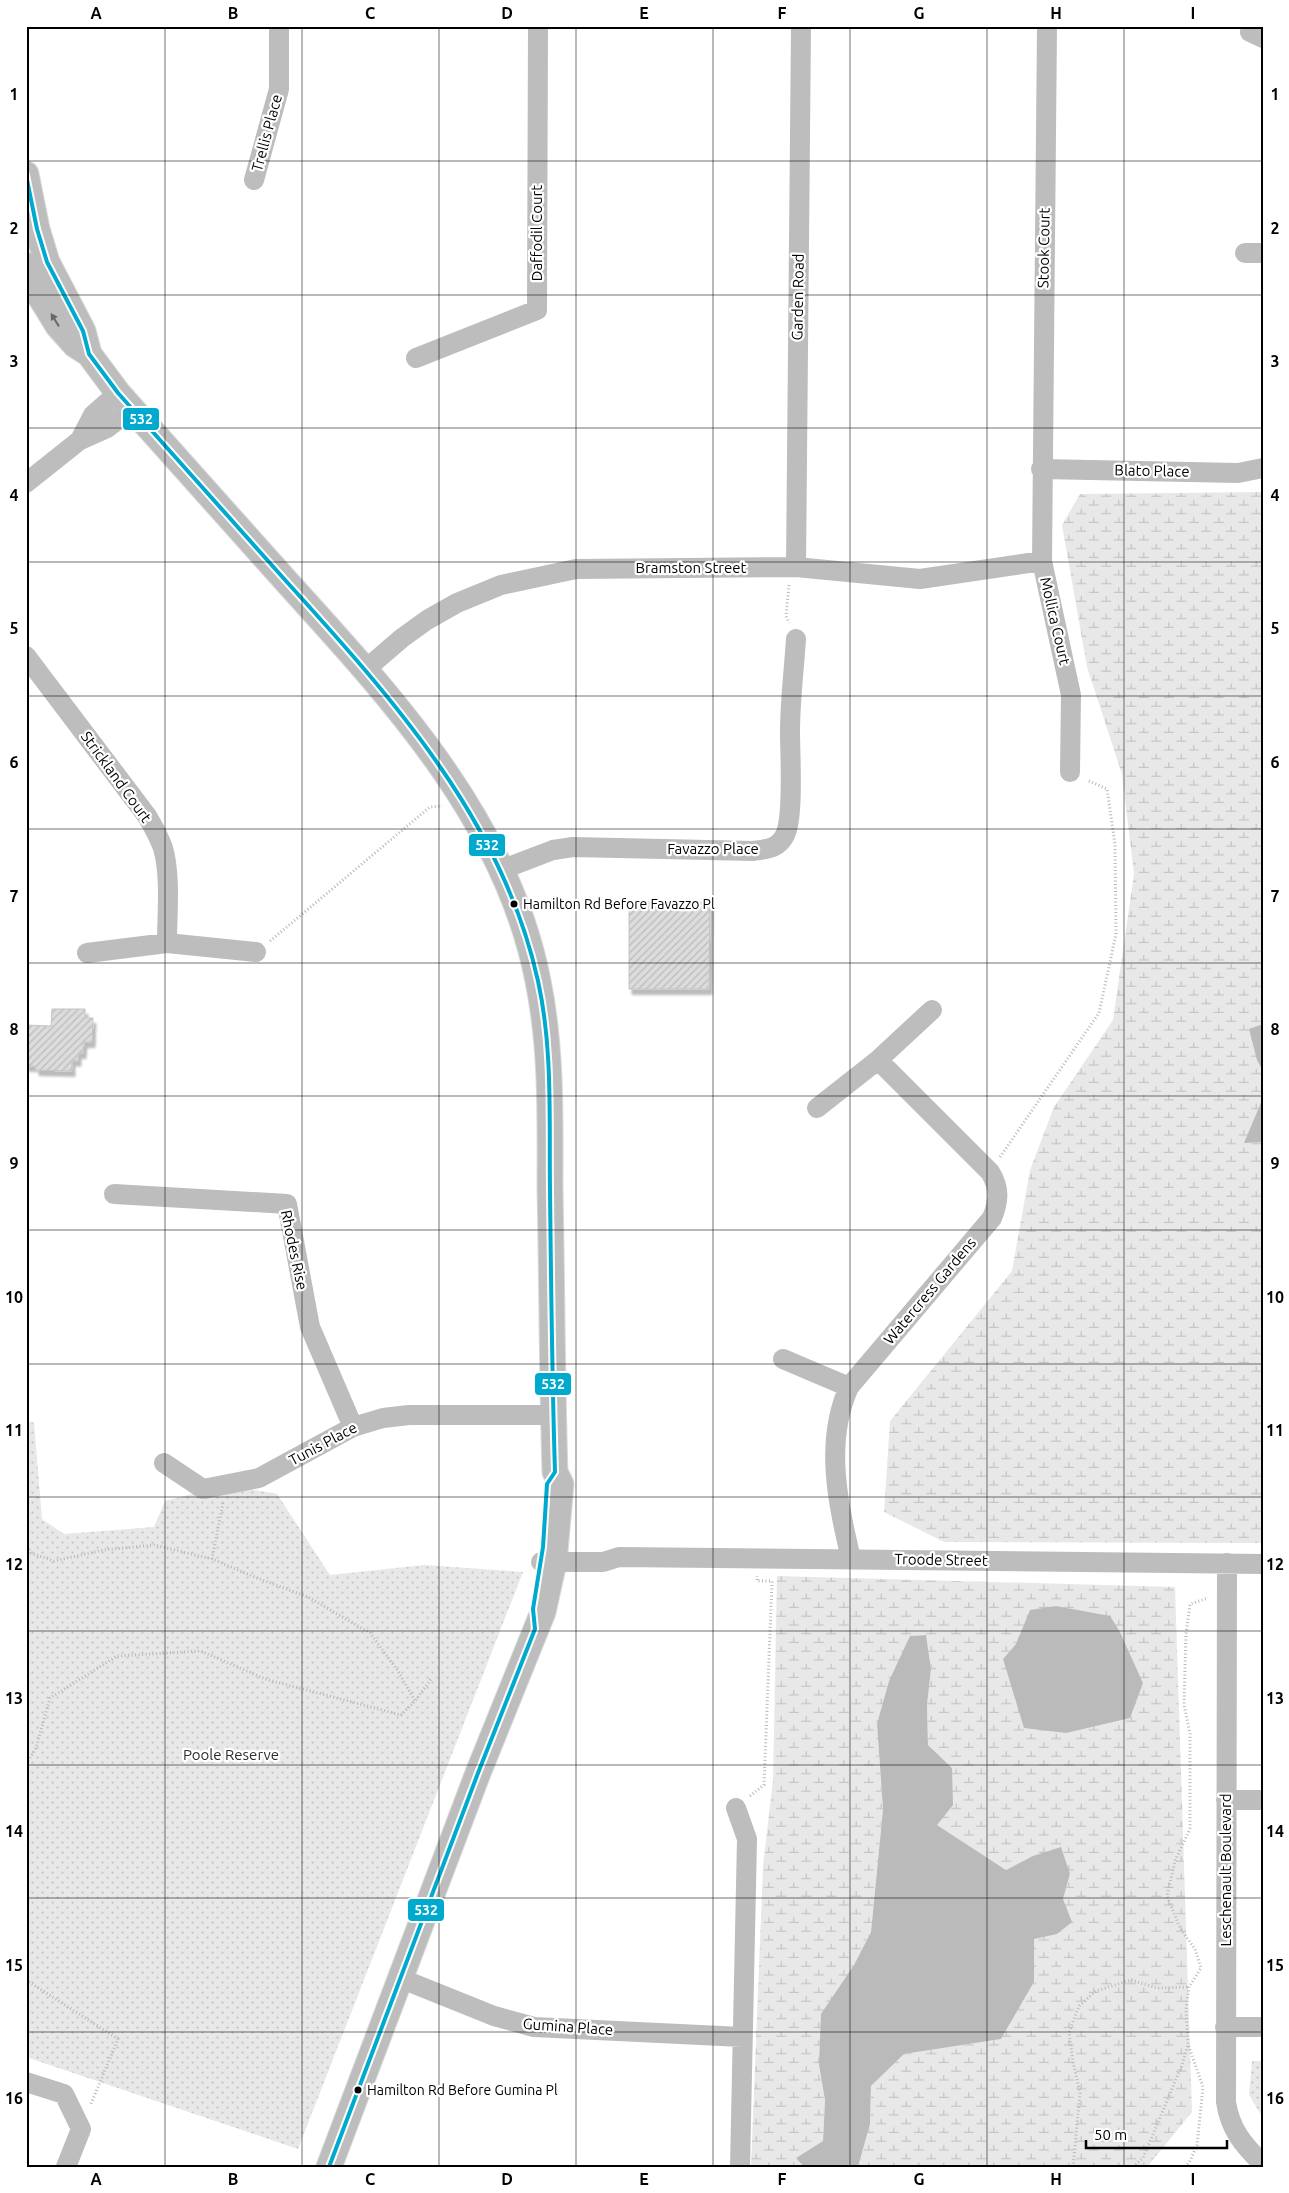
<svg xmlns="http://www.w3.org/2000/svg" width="1289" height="2193" font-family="Ubuntu,sans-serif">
	<defs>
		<pattern id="grass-dots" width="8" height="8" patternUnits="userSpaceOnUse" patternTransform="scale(1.25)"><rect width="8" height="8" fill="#e8e8e8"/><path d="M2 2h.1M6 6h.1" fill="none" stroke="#c5c5c5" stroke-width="1.8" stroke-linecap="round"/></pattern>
		<pattern id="wetland-marsh" width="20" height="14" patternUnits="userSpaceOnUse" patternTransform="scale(1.25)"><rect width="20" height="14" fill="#e8e8e8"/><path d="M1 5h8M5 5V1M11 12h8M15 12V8" fill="none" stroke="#c5c5c5"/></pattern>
		<pattern id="building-hatch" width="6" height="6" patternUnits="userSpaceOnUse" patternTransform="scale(1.25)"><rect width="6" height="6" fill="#dcdcdc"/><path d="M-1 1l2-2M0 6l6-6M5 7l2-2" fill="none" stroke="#bbb"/></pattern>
		<filter id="shadow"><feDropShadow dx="3" dy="5.5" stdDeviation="1" flood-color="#0004"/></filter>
	</defs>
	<rect width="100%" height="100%" fill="#fff"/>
	<path fill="url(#grass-dots)" d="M26 1420 34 1423 42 1519 64 1534 154 1527 165 1501 227 1485 277 1494 330 1575 424 1565 523 1572 298 2149 26 2057Z
		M1252 2061H1263V2118L1249 2095Z"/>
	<path fill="url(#wetland-marsh)" fill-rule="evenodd" d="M1263 492V1543L944 1542 884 1512 890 1421 1012 1271 1030 1170 1054 1107 1113 1020 1134 874 1122 774 1087 667 1062 525 1080 494Z
		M777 1576 1175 1587 1192 2112 1147 2167H858L870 2124 871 2086 904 2054 1001 2039 1034 1982 1033 1938 1057 1934 1071 1922 1063 1899 1070 1874 1033 1856 1006 1870 937 1825 952 1768 928 1745 927 1705 931 1669 926 1635 910 1636 877 1724 883 1809 871 1932 854 1965 819 2065 825 2100 823 2141 796 2158 804 2167H751L763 1866 773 1780ZM1056 1606 1071 1609 1120 1632 1143 1683 1003 1659 1016 1644Z"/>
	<path fill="#bababa" d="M1263 1024V1071L1257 1060 1249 1029Z
		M1263 1098V1142L1244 1143Z
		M1056 1606 1110 1616 1120 1632 1143 1683 1130 1718 1066 1733 1024 1728 1003 1659 1016 1644 1030 1610Z
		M926 1635 931 1669 927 1705 928 1745 952 1768 953 1805 937 1825 1006 1870 1033 1856 1061 1847 1070 1874 1063 1899 1072 1922 1057 1934 1034 1939V1982L1001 2039 904 2054 871 2086 870 2124 858 2167H804L796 2158 823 2141 825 2100 819 2065 821 2014 854 1965 871 1932 883 1809 877 1724 889 1681 910 1636Z"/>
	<path fill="url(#building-hatch)" stroke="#c4c4c4" filter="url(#shadow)" d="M629 902H710L709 989H629Z
		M52 1009H85V1018H93L92 1042H84L83 1053H78V1061L72 1060V1071L36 1070V1066H26V1025L51 1026Z"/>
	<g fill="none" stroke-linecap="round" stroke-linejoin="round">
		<defs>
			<path id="major" d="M26 174 37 229 47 262 83 331 89 354
				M26 265 39 295 58 326 75 345 89 354 118 393C174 456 230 519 286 581 392 698 507 821 538 981 552 1050 550 1119 550 1189 552 1283 552 1378 555 1472L561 1484 554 1562 543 1612 478 1773 329 2167"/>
		</defs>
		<use href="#major" stroke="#dbdbdb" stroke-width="27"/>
		<path stroke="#b8b8b8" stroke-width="3" stroke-dasharray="1 2.5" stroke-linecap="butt" d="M789 585 786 616 789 623
			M270 941 430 807 442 806
			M1000 1157 1099 1013 1116 934 1115 844 1107 789 1087 780
			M26 1543 31 1553 54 1561 104 1550 154 1545 212 1559 257 1578 308 1597 370 1633 398 1671 415 1701
			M212 1559 223 1503
			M26 1764 36 1748 50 1698 117 1656 201 1651 265 1679 401 1715 415 1701 431 1679
			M750 1796 764 1785 772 1581H757V1576
			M26 1980 118 2039 90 2106
			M1073 2167 1080 2093 1073 2062 1069 2032 1079 2006 1096 1991 1131 1980 1157 1988 1189 1987
			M1133 2167 1143 2158 1182 2065 1188 2045
			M1185 2167 1190 2161 1197 2145 1203 2087 1188 2044 1186 2009 1189 1987 1201 1968 1195 1949 1180 1928 1167 1896 1175 1861 1190 1829V1734L1184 1704 1186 1634 1190 1604 1208 1598"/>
		<path stroke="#bdbdbd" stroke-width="20" d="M1047 26 1042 561 1071 695 1070 772
			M1250 32 1263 38
			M254 180 279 89V26
			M1245 253H1263
			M416 358 537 310 538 26
			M80 440 93 415 118 393
			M1041 469 1238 473 1263 468
			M26 483 80 440 107 428 132 409
			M796 567 801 26
			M26 656 147 816C153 826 159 837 163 848 171 876 167 914 167 943
			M366 669 402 638 427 620 457 603 501 585 576 569 796 567 920 579 1042 561
			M501 870 553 850 573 847 753 851C767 849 778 849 785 835 794 817 790 754 790 732 790 701 794 670 796 639
			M87 953 167 943 256 952
			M817 1108 878 1060 932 1010
			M114 1194 287 1204 310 1327 353 1427
			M783 1359 849 1387
			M164 1463 203 1489 259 1478 353 1427 383 1418 409 1415H553
			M851 1559C838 1503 824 1442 849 1387L992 1218C999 1201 1000 1188 990 1172L878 1060
			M541 1562H603L619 1557 1263 1564
			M1227 1563 1226 2102C1230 2129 1243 2145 1263 2164
			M1226 1800H1263
			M736 1808 747 1839 740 2167
			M402 1979 494 2016 534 2027 742 2037
			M1225 2027H1263
			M26 2082 64 2094 81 2129 66 2167"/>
		<use href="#major" stroke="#bdbdbd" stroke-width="25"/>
		<defs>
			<path id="bus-1" d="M26 175 37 229 47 262 83 331 89 354 118 393C174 456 230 519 286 581 393 699 503 821 538 981 553 1049 549 1120 550 1189 551 1284 552 1378 555 1472L547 1484 543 1547 533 1609 535 1629 478 1773 329 2167"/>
		</defs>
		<use href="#bus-1" stroke="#fff" stroke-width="8"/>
		<use href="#bus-1" stroke="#00a9ce" stroke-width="4"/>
	</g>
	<defs><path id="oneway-solid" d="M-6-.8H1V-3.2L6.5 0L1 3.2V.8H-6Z" transform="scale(1.25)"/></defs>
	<use fill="#686868" href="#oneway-solid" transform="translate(55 320) rotate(-122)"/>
	<path fill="none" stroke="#000" stroke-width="1" stroke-opacity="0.55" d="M165 26V2167M302 26V2167M439 26V2167M576 26V2167M713 26V2167M850 26V2167M987 26V2167M1124 26V2167M26 161H1263M26 295H1263M26 428H1263M26 562H1263M26 696H1263M26 829H1263M26 963H1263M26 1096H1263M26 1230H1263M26 1364H1263M26 1497H1263M26 1631H1263M26 1765H1263M26 1898H1263M26 2032H1263"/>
	<g fill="#000" stroke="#fff" stroke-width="2">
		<circle cx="514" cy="904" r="4.5"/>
		<circle cx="358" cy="2090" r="4.5"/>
	</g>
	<g text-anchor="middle" stroke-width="4.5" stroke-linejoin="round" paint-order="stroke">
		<g font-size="14" fill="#000" stroke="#fff" text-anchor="start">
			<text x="523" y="909">Hamilton Rd Before Favazzo Pl</text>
			<text x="367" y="2095">Hamilton Rd Before Gumina Pl</text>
		</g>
		<g font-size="15" fill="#000" stroke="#fff">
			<text transform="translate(267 133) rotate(-75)" y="5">Trellis Place</text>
			<text transform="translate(537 233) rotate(-90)" y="5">Daffodil Court</text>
			<text transform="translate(1044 248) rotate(-89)" y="5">Stook Court</text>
			<text transform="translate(798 297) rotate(-89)" y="5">Garden Road</text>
			<text transform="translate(1152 471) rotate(1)" y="5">Blato Place</text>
			<text x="691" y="573">Bramston Street</text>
			<text transform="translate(1055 621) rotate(77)" y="5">Mollica Court</text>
			<text transform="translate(116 777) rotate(54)" y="5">Strickland Court</text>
			<text x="713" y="854">Favazzo Place</text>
			<text transform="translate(294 1250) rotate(78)" y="5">Rhodes Rise</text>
			<text transform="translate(930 1291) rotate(-50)" y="5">Watercress Gardens</text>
			<text transform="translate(323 1444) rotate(-28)" y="5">Tunis Place</text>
			<text transform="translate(941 1560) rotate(1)" y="5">Troode Street</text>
			<text transform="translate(1226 1870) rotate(-90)" y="5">Leschenault Boulevard</text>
			<text transform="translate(568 2027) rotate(4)" y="5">Gumina Place</text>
		</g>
		<g font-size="15" fill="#2d2d2d" stroke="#fff">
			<text x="231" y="1760">Poole Reserve</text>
		</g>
	</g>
	<g stroke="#fff" stroke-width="2">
		<rect x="122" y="407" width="38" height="24" rx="5" fill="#00a9ce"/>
		<rect x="468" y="833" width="38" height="24" rx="5" fill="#00a9ce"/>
		<rect x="534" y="1372" width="38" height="24" rx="5" fill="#00a9ce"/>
		<rect x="407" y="1898" width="38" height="24" rx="5" fill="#00a9ce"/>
	</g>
	<g font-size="14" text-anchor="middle" font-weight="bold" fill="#fff">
		<text x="141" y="424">532</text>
		<text x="487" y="850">532</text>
		<text x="553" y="1389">532</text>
		<text x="426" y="1915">532</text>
	</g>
	<rect width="1289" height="2193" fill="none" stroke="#ffffff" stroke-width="55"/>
	<path d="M1086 2140v8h141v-8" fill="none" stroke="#000000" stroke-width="2.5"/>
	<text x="1094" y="2140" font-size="15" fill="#000000" stroke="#ffffff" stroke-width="4" paint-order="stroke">50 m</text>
	<rect x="28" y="28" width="1234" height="2138" fill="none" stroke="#000" stroke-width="2"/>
	<g font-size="16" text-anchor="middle" font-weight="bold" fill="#000">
		<text x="96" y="19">A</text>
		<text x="233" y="19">B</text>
		<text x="370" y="19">C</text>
		<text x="507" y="19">D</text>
		<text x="644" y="19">E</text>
		<text x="782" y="19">F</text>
		<text x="919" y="19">G</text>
		<text x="1056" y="19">H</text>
		<text x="1193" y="19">I</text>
		<text x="14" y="100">1</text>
		<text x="1275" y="100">1</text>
		<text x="14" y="234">2</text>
		<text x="1275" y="234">2</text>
		<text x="14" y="367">3</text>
		<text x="1275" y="367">3</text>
		<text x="14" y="501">4</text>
		<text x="1275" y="501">4</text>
		<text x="14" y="634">5</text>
		<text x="1275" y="634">5</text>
		<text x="14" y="768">6</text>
		<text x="1275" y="768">6</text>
		<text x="14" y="902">7</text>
		<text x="1275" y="902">7</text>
		<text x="14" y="1035">8</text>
		<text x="1275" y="1035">8</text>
		<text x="14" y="1169">9</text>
		<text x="1275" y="1169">9</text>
		<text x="14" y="1303">10</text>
		<text x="1275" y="1303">10</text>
		<text x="14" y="1436">11</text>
		<text x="1275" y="1436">11</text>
		<text x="14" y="1570">12</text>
		<text x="1275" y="1570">12</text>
		<text x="14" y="1704">13</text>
		<text x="1275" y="1704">13</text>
		<text x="14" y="1837">14</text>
		<text x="1275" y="1837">14</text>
		<text x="14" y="1971">15</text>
		<text x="1275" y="1971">15</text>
		<text x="14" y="2104">16</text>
		<text x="1275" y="2104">16</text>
		<text x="96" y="2185">A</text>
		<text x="233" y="2185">B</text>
		<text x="370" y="2185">C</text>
		<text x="507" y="2185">D</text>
		<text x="644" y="2185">E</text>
		<text x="782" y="2185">F</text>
		<text x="919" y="2185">G</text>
		<text x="1056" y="2185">H</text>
		<text x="1193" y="2185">I</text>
	</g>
</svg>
